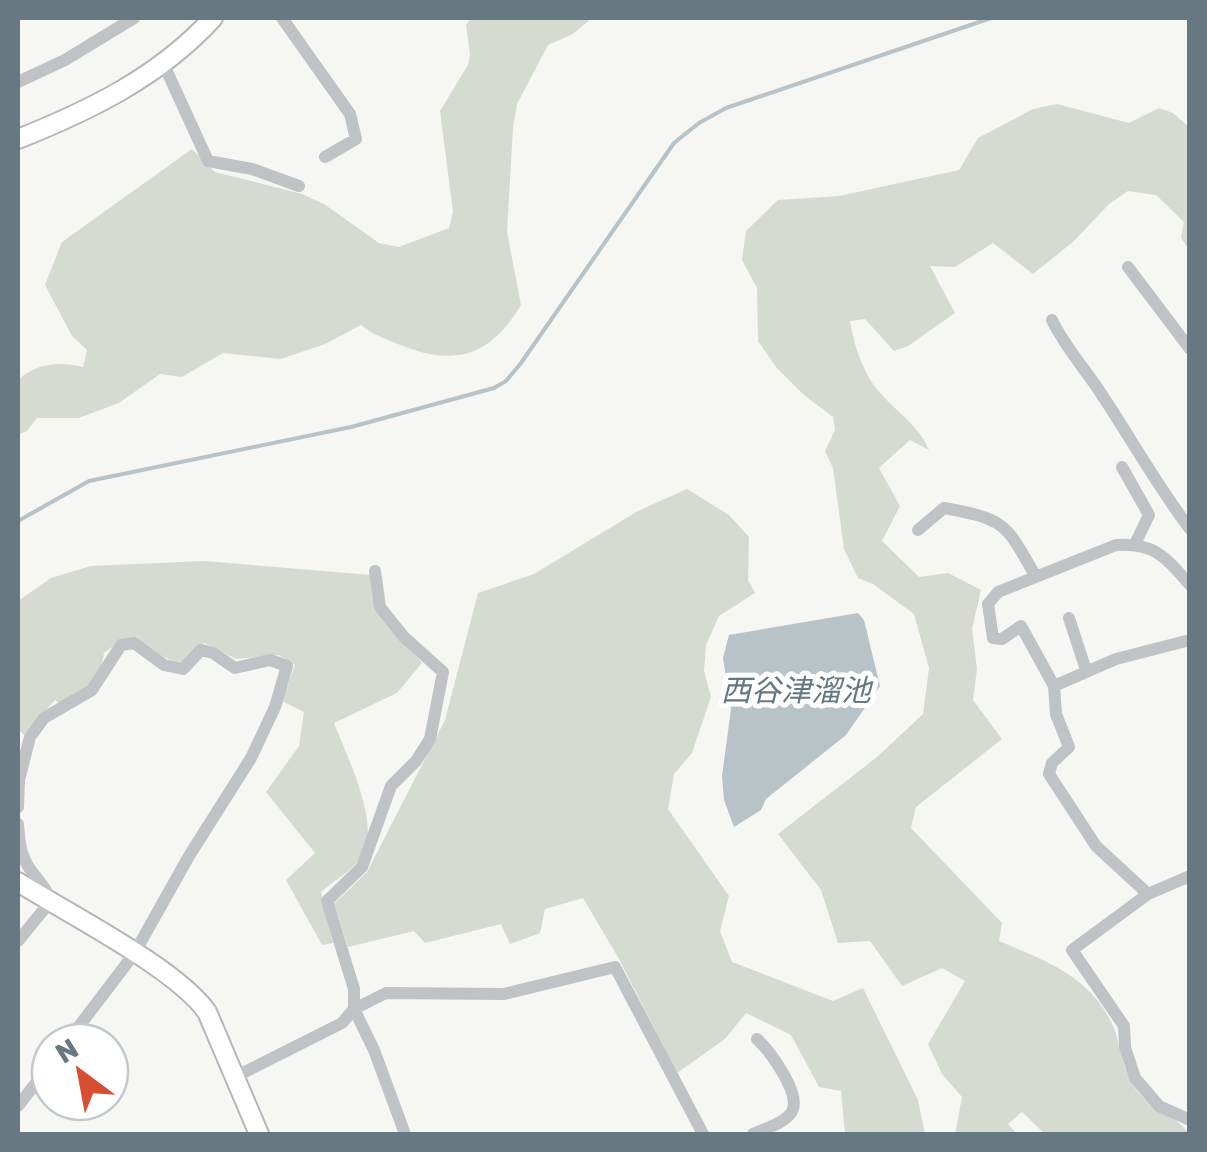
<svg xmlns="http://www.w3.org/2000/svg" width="1207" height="1152" font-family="Rubik,'Noto Sans JP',sans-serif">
	<rect width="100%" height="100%" fill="#f6f6f3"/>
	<path fill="#d6dbd2" d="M471 18H592L573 34 548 45 517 104 513 128 507 232 521 305C491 355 457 367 403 346 388 340 373 335 361 325L325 344 281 359 223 353 182 377 160 374 119 403 79 418H37L27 431 18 435V380C36 363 60 361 83 367L87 350 72 336 45 285 62 242 192 149 215 172 302 194 324 204 379 243 399 247 449 228 453 212 440 111 468 65 470 54 466 25Z
		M1057 104 1129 123 1159 108 1173 113 1189 127V250L1181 238 1184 222 1156 195 1128 191 1109 204 1074 241 1033 274 993 243 955 267 930 266 955 313 908 346 894 351 865 319 850 321C854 346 864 376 882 395 899 414 919 426 929 450L910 440 879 468 900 506 882 541 919 577 948 573 981 590 972 629 977 669 973 700 1002 739 916 807 911 828 1002 923 999 941C1046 961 1091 976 1113 1026 1120 1042 1121 1062 1129 1078 1144 1109 1174 1112 1189 1134H1045L1022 1112 1008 1124 1017 1134H955L962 1097 942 1074 928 1044 965 981 942 968 902 986 870 941 838 943 821 890 778 834 877 757 923 714 929 668 914 614 873 584 858 578 844 549 833 468 825 451 835 430 833 417 804 395 776 367 758 341 757 288 742 260 746 231 778 200 839 196 959 170 978 138 1033 109Z
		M687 489 729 515 749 537 748 580 755 593 719 616 706 645 704 671 711 697 692 753 674 774 668 809 729 896 720 931 732 962 833 1001 863 988 918 1100 925 1134H845L841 1091 819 1087 791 1035 746 1013 725 1039 677 1073 619 959 583 898 545 909 540 933 510 944 501 924 425 943 414 931 348 947 334 904 367 872 445 720 478 593 534 574 638 511Z
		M204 561 371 575 378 611 422 663 397 693 334 723C346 754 382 826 362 856 354 870 333 881 321 892L333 943 322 945 286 880 315 853 266 792 299 746 304 712 282 701 295 665 279 655 236 659 204 643 182 662C158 661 148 640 124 638L104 653 101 670 89 687 62 706 55 700 32 726 27 737 18 730V601L51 578 91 566Z"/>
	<path fill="#b7c3c6" d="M858 613 864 620 880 686 846 735 766 799 761 810 734 827 724 800 722 776 731 709 723 658 729 635Z"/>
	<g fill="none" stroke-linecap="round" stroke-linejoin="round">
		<path stroke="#b7c3c6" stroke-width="4" d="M18 521 89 481 351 427 494 388 506 381 521 363 674 143 699 123 726 108 991 18"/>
		<defs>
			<path id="secondary" d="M18 139C91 110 160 76 213 18
				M18 882C67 913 176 968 207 1012L259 1134"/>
		</defs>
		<use href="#secondary" stroke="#b2b7bb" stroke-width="22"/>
		<path stroke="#bfc3c6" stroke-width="12" d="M282 18 350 114 356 139 325 157
			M164 65 208 161 252 169 299 186
			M18 82 65 60 134 18
			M1128 267 1190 349
			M1052 320C1066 349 1087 371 1104 398 1133 442 1158 487 1190 529
			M1122 467 1149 515 1135 544
			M918 530 944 508C1006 519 1006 524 1036 577
			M375 571 380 607 404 637 443 672 430 739 416 761 391 786 362 867 327 901 354 989V1009L374 1050 405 1134
			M1069 618 1086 670
			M1054 686 1116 659 1190 640
			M18 807 19 780 30 737 44 718 92 690 121 645 134 643 164 665 183 669 201 650 213 653 235 668 270 660 287 666 275 707 251 758 189 856 134 954 67 1042
			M18 824C19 839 20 853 28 866 36 879 48 888 50 902L18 941
			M1190 876 1148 894 1072 950 1124 1026 1125 1047 1135 1078 1159 1106 1190 1120
			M1148 894 1096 846 1049 774 1052 763 1069 747 1056 714 1054 686 1021 626 1002 639 993 638 988 604 998 592 1116 545C1155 542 1166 558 1190 585
			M233 1078 342 1023 354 1009 386 993 504 994 615 967 703 1134
			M18 1106 50 1065
			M753 1134C764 1129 789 1122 793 1109 799 1091 770 1051 757 1039"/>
		<use href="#secondary" stroke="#fff" stroke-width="18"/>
	</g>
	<g text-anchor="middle" stroke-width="10" stroke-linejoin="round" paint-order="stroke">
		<g font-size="30" font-style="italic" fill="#63787f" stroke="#fff">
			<text x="796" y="701">西谷津溜池</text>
		</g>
	</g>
	<rect width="1207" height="1152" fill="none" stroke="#677882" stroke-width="40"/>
	<g transform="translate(80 1072) rotate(328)"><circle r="48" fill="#ffffff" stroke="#c2c9cd" stroke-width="2.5"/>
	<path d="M0-8L18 38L0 25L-18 38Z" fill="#d74e32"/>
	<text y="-15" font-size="28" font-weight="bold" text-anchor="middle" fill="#677882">N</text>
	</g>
</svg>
